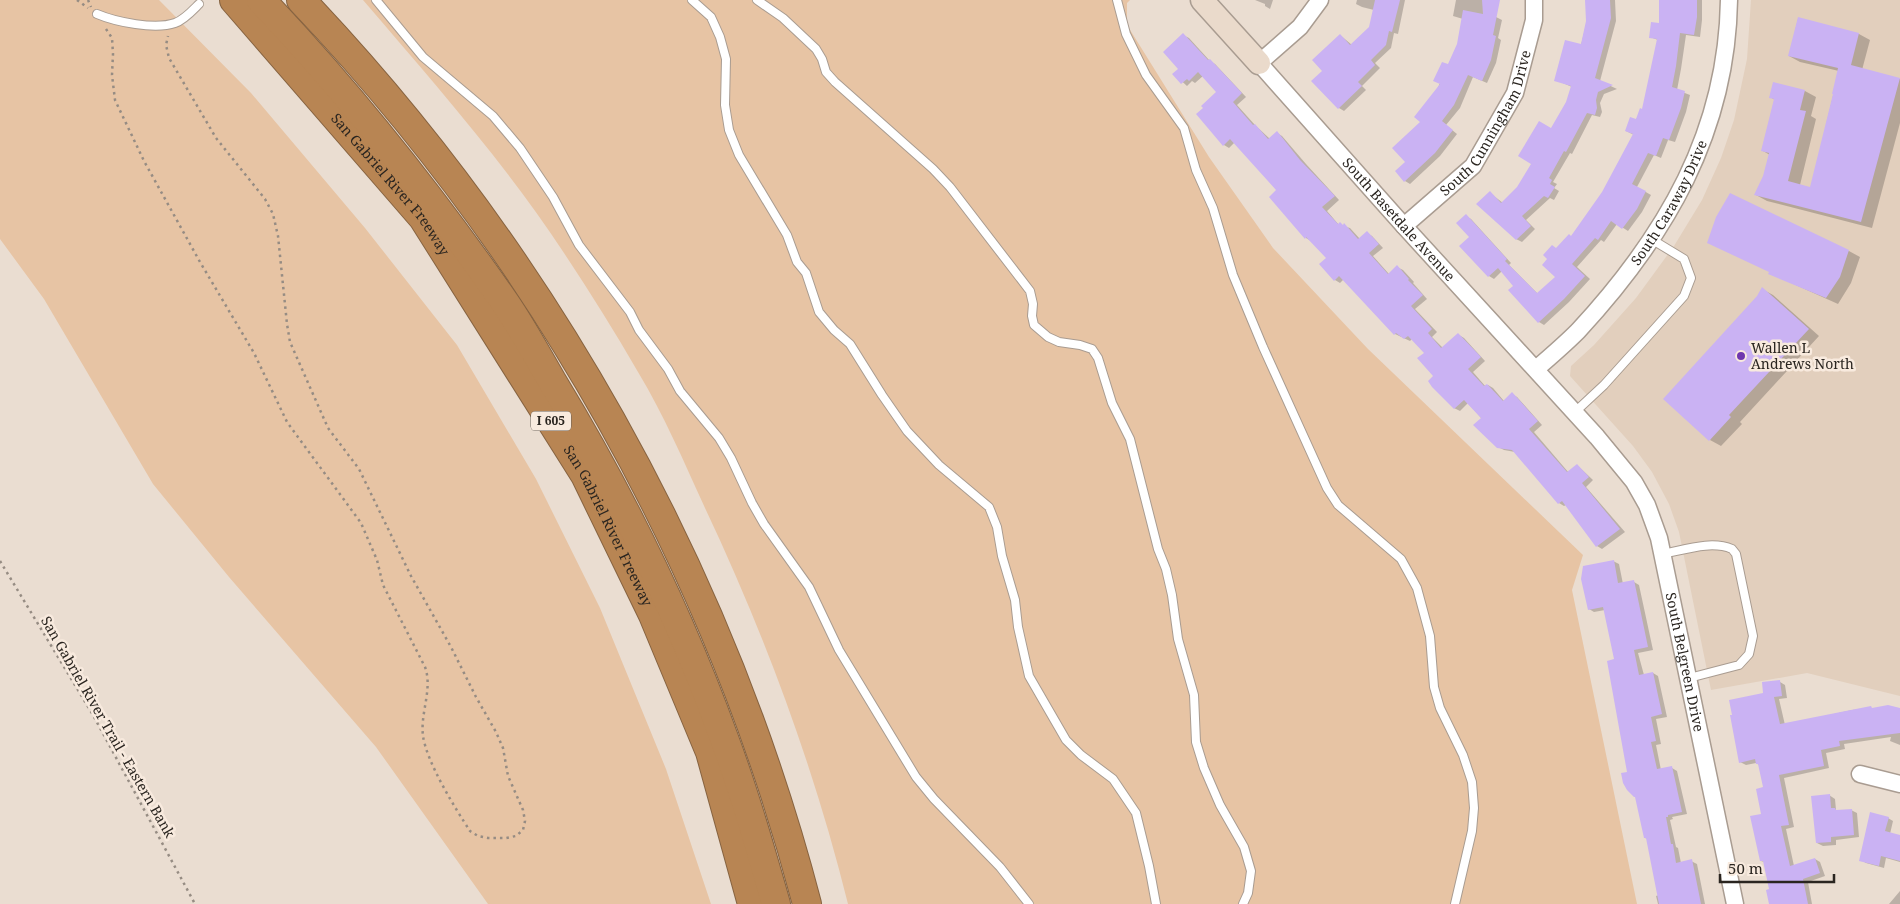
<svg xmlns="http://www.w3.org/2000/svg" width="1900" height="904" font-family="'Noto Serif',serif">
	<rect width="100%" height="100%" fill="#eaddd1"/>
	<path fill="#e2cfbd" d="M1751 0H1900V696L1807 673 1711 690 1679 532 1669 504 1652 472 1633 446 1570 376 1571 366 1594 345 1636 298 1674 246 1702 200 1721 158 1734 120 1747 59Z"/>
	<path fill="#e7c4a4" d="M0 0H159L251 93 365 228 457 345 536 479 600 608 666 769 711 904H488L376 747 229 577 153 484 44 299 0 239Z
		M363 0H1130L1127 3V25L1209 157 1273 248 1368 349 1583 555 1572 590 1637 904H848C814 767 765 635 705 508 684 462 664 415 638 372 615 332 590 292 564 253 505 163 433 82 363 0Z"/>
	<path fill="#0003" d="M1255 0H1273L1270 9 1265 6V4Z
		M1357 0H1405L1398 34 1394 33 1391 48 1375 63 1380 68 1362 86 1366 90 1344 111 1339 108 1324 71 1340 35 1352 45 1370 28 1374 10 1362 7 1356 4Z
		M1456 0H1493L1496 17 1502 20 1498 38 1501 40 1496 63 1487 83 1473 77 1460 108 1446 125 1457 134 1440 156 1410 184 1405 181 1407 162 1422 122 1458 44 1463 19 1453 16Z
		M1586 0H1615L1616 21 1600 81 1617 89 1604 94 1600 103 1602 112 1600 117 1592 115 1572 154 1570 153 1553 182 1557 184 1554 188 1559 191 1554 200 1550 198 1526 220 1535 229 1522 242 1516 239 1490 193 1503 203 1518 188 1567 102 1572 87 1556 80 1581 45 1587 21Z
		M1660 0H1702V20L1700 37 1686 35 1681 69 1677 90 1690 95 1686 112 1675 142 1668 140 1661 158 1654 155 1637 187 1651 195 1642 212 1628 231 1617 224 1604 242 1601 240 1577 267 1590 279 1569 302 1544 325 1539 322 1515 286 1502 271 1494 279 1489 276 1471 237 1466 216 1471 219 1511 263 1509 265 1538 294 1557 277V249L1571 237 1604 192 1634 135 1626 131 1643 111 1658 40 1650 37 1660 24Z
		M1798 19 1859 34 1870 40 1862 70 1900 79V123L1872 228 1767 201 1756 195 1764 177 1770 155 1763 151 1775 100 1770 97 1805 91 1816 97 1811 116 1816 119 1800 185 1811 188 1839 71 1800 62 1789 56Z
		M1183 35 1189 38 1210 61 1215 64 1246 97 1237 105 1255 125 1270 139 1277 133 1282 136 1306 164 1339 200 1327 211 1339 225 1350 228 1360 239 1367 233 1372 236 1383 248 1373 256 1389 274 1397 267 1403 270 1414 282 1413 283 1427 299 1415 309 1437 332 1432 337 1443 348 1459 335 1464 338 1485 361 1473 372 1486 387 1488 385 1493 388 1504 401 1512 394 1517 397 1542 425 1534 432 1569 473 1577 465 1593 480 1586 487 1625 532 1602 549 1597 546 1566 505 1564 506 1559 503 1515 452 1504 450 1498 447 1482 419 1468 403 1460 411 1454 408 1435 376 1425 353 1412 339 1410 341 1395 334 1344 279 1340 283 1335 280 1328 258 1311 241 1306 238 1278 190 1235 142 1229 148 1224 145 1218 92 1203 76 1195 83 1192 81 1187 86 1174 74 1180 69Z
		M1849 251 1860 257 1851 283 1838 304 1769 273Z
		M1762 289 1773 295 1819 336 1740 422 1742 424 1721 446 1710 440Z
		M1613 561 1619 564 1623 584 1634 582 1639 585 1653 650 1638 653 1644 675 1653 673 1658 676 1667 717 1656 719 1661 744 1656 745 1661 770 1672 768 1677 771 1687 814 1672 817 1673 819 1670 820 1676 847 1678 848 1681 863 1691 861 1697 864 1705 904H1658L1656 896 1659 895 1648 839 1645 838 1637 798 1629 773 1615 660 1605 610 1594 612 1589 609Z
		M1780 682 1785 685 1787 698 1779 699 1785 725 1852 710 1888 707 1900 710V745L1890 741 1891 737 1844 744 1845 749 1826 753 1829 768 1784 778 1794 827 1786 829 1794 866 1815 859 1820 862 1825 876 1808 882 1812 904H1770V890L1764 862 1761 861 1764 788 1759 765 1756 763 1746 765 1740 762 1764 694Z
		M1829 795 1835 799 1836 810 1839 811 1851 810 1857 813 1859 837 1836 840V845L1823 846 1817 843Z
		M1888 818 1893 821 1890 834 1900 836V862L1886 858 1884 868 1866 863 1861 860Z
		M1900 891V904H1889Z"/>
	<path fill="#cab2f3" d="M1375 0H1400L1392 32 1389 31 1386 45 1371 60 1375 65 1358 82 1362 86 1338 109 1311 81 1322 71 1312 60 1340 34 1350 45 1369 27Z
		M1482 0H1500L1493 35 1496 36 1491 60 1482 81 1468 75 1454 105 1442 121 1453 130 1435 153 1404 182 1395 171 1405 162 1392 148 1420 122 1414 117 1440 84 1433 81 1442 62 1448 64 1457 44 1463 10 1483 14Z
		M1585 0H1610L1611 18 1595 78 1613 85 1598 92 1596 100 1597 108 1595 115 1587 113 1566 152 1564 151 1549 178 1552 180 1550 184 1555 187 1548 198 1544 196 1522 216 1531 226 1516 240 1476 204 1490 191 1501 203 1517 187 1531 164 1518 156 1539 121 1551 128 1566 102 1571 86 1554 81 1565 40 1581 44 1586 21Z
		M1659 0H1697V17L1694 35 1680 33 1676 66 1672 87 1685 91 1681 108 1669 140 1663 138 1656 156 1648 153 1632 184 1646 191 1637 209 1622 229 1611 221 1598 240 1595 238 1572 264 1585 276 1564 299 1538 323 1508 290 1513 286 1498 268 1488 277 1459 246 1469 237 1456 223 1466 214 1507 259 1505 261 1537 293 1555 277 1542 265 1547 259 1543 255 1552 245 1556 248 1569 234 1571 236 1602 192 1633 134 1625 131 1630 117 1636 119 1640 108 1642 109 1657 39 1649 38 1651 22 1659 23Z
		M1798 17 1859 33 1851 65 1900 78 1861 222 1754 195 1763 176 1769 153 1761 151 1774 99 1769 98 1773 82 1805 90 1800 110 1806 111 1788 181 1810 187 1833 94H1832L1838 68 1788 56Z
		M1183 33 1208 60 1210 59 1242 93 1233 102 1253 125 1255 124 1268 139 1277 131 1300 160 1335 196 1322 207 1338 224 1340 222 1343 225 1344 223 1358 239 1367 231 1379 244 1369 253 1388 274 1397 265 1409 279 1408 280 1423 295 1411 306 1432 329 1428 333 1441 348 1458 333 1481 357 1468 369 1484 386 1487 384 1503 401 1512 392 1538 421 1529 429 1567 472 1577 464 1589 477 1582 483 1620 529 1596 547 1562 501 1558 504 1512 450 1497 448 1473 425 1481 418 1464 400 1454 409 1432 387 1428 381 1433 376 1417 358 1424 353 1408 336 1404 339 1396 333 1394 335 1339 276 1334 281 1319 264 1326 258 1306 237 1305 239 1269 197 1276 190 1230 139 1223 146 1196 114 1203 108 1201 106 1216 92 1198 72 1189 81 1187 79 1181 84 1172 74 1178 69 1163 52Z
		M1730 193 1849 250 1840 277 1826 298 1768 274 1769 272 1707 243 1716 217Z
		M1762 287 1809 329 1729 415 1731 417 1709 441 1663 399 1757 296Z
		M1614 560 1618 583 1634 580 1648 647 1634 650 1639 675 1653 672 1662 714 1651 717 1656 741 1651 742 1657 769 1672 766 1682 812 1668 815V817H1666L1671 844H1673L1676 863 1692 859 1701 904H1659L1646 838H1644L1635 797H1634L1627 790 1623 783 1621 773 1627 772 1607 661 1614 659 1603 607 1588 610 1581 579 1583 566Z
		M1780 680 1782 696 1774 697 1780 724 1871 706 1872 708 1888 705 1900 708V733L1839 741 1840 746 1821 750 1824 766 1779 775 1789 825 1781 826 1790 866 1815 858 1820 873 1803 879 1808 904H1769L1766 890 1769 889 1763 861H1760L1750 816 1761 814 1756 789 1763 787 1758 764H1756L1755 759 1739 763 1730 715H1732L1729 700 1763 693 1762 682Z
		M1830 794 1831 808H1835L1836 810 1852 809 1854 835 1831 837V842L1816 843 1811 796Z
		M1870 812 1889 817 1885 831 1900 835V861L1881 856 1879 866 1859 861Z"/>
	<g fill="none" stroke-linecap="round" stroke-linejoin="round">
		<defs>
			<path id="lane" d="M376 0 423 57 493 116 520 148 553 197 579 245 630 312 639 330 668 369 680 391 719 438 731 458 752 503 764 524 809 587 839 650 916 777 934 799 1000 867 1029 904
				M692 0 711 17 720 37 726 59 725 105 729 130 739 155 787 235 797 262 806 273 819 312 834 330 850 344 882 395 907 431 939 465 989 507 997 527 1002 556 1015 600 1018 627 1029 676 1066 740 1081 755 1113 779 1136 813 1149 866 1156 904
				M757 0 783 18 816 49 822 59 826 72 835 82 933 169 950 187 1030 291 1033 304 1032 316 1034 325 1048 337 1059 342 1080 345 1092 349 1098 358 1112 403 1130 439 1158 549 1166 569 1172 595 1178 639 1194 695 1196 742 1204 768 1220 805 1244 847 1251 871 1248 893 1243 904
				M1117 0 1126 34 1146 75 1184 128 1196 170 1213 208 1233 275 1263 347 1327 488 1338 505 1401 559 1417 588 1430 636 1434 687 1440 708 1463 755 1472 782 1474 808 1472 831 1455 904
				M97 14C116 22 155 30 175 23 184 20 192 11 199 4
				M1575 412 1604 385 1684 296 1691 278 1684 259 1651 239
				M1662 554C1684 550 1711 540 1732 549L1736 554 1753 636 1749 654 1739 665 1689 678"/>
			<g id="street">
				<path id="s1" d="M1320 0 1300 27 1259 63 1404 226 1597 437 1634 482 1647 505 1659 538 1735 904"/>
				<path id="s2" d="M1404 226 1473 166 1515 93 1534 20V0"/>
				<path id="s3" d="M1536 369C1550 357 1565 344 1578 331 1666 236 1727 132 1729 0"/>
				<path d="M1860 774 1900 784"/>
			</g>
			<path id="secondary" d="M1202 0 1259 63"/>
			<g id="highway">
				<path id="s4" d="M234 0 423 218 585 475 653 615 710 752 752 904"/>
				<path d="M261 0C351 95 432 197 506 304 523 329 537 355 552 381 620 493 679 614 724 738 744 792 760 848 776 904"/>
				<path d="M301 0C541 252 719 567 807 904"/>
			</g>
		</defs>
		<use href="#lane" stroke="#a99c91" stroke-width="10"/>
		<use href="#street" stroke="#a99c91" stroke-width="19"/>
		<use href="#secondary" stroke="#a99c91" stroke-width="25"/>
		<use href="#highway" stroke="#866341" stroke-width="30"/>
		<path stroke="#968c83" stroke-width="2.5" stroke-dasharray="2.5 4" stroke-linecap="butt" d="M77 0 88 8
			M88 0 91 7
			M106 29 112 38 113 54 112 75 115 100 144 161 200 262 254 353 287 422 361 523 377 560 383 585 425 667C433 689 420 713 423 736 427 763 455 808 470 831L478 836 488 838H506L516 836 523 830 525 821 523 810 508 776 503 748 496 732 476 697 451 647 411 576 359 469 328 428 290 342 287 324 278 236 273 214 265 199 216 138 169 58 166 45 168 36
			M0 561 93 715 195 904"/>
		<use href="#lane" stroke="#fff" stroke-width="8"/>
		<use href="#street" stroke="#fff" stroke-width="16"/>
		<use href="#secondary" stroke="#eadacb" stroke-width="22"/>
		<use href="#highway" stroke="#b88553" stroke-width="28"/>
	</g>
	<circle fill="#6f37ae" stroke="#f8eade" stroke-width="2" cx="1741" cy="356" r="5"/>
	<g text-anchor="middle" stroke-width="5" stroke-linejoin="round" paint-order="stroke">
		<rect fill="#f8eade" stroke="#686059" stroke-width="1" x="531" y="411.5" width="40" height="19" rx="4"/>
		<g font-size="12" font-weight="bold" fill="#2a2520">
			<text x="551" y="425">I 605</text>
		</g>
		<g font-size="14" fill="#2a2520" stroke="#f8eade">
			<text dy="5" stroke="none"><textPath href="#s2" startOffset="135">South Cunningham Drive</textPath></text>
			<text dy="5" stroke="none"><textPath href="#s4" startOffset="242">San Gabriel River Freeway</textPath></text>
			<text dy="5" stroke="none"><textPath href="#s3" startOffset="215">South Caraway Drive</textPath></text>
			<text dy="5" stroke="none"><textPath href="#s1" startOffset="298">South Basetdale Avenue</textPath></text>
			<text dy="5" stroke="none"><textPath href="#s4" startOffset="648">San Gabriel River Freeway</textPath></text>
			<text dy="5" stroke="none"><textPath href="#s1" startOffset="839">South Belgreen Drive</textPath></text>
			<text transform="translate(108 727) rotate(60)" y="5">San Gabriel River Trail - Eastern Bank</text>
		</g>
		<g font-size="14" fill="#2a2520" stroke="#f8eade" text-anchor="start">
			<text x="1751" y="353">Wallen L<tspan x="1751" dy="16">Andrews North</tspan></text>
		</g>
	</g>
	<path d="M1720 874v8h114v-8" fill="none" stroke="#2a2520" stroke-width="2.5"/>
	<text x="1728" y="874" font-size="15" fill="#2a2520" stroke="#f8eade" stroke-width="4" paint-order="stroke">50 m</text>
</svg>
